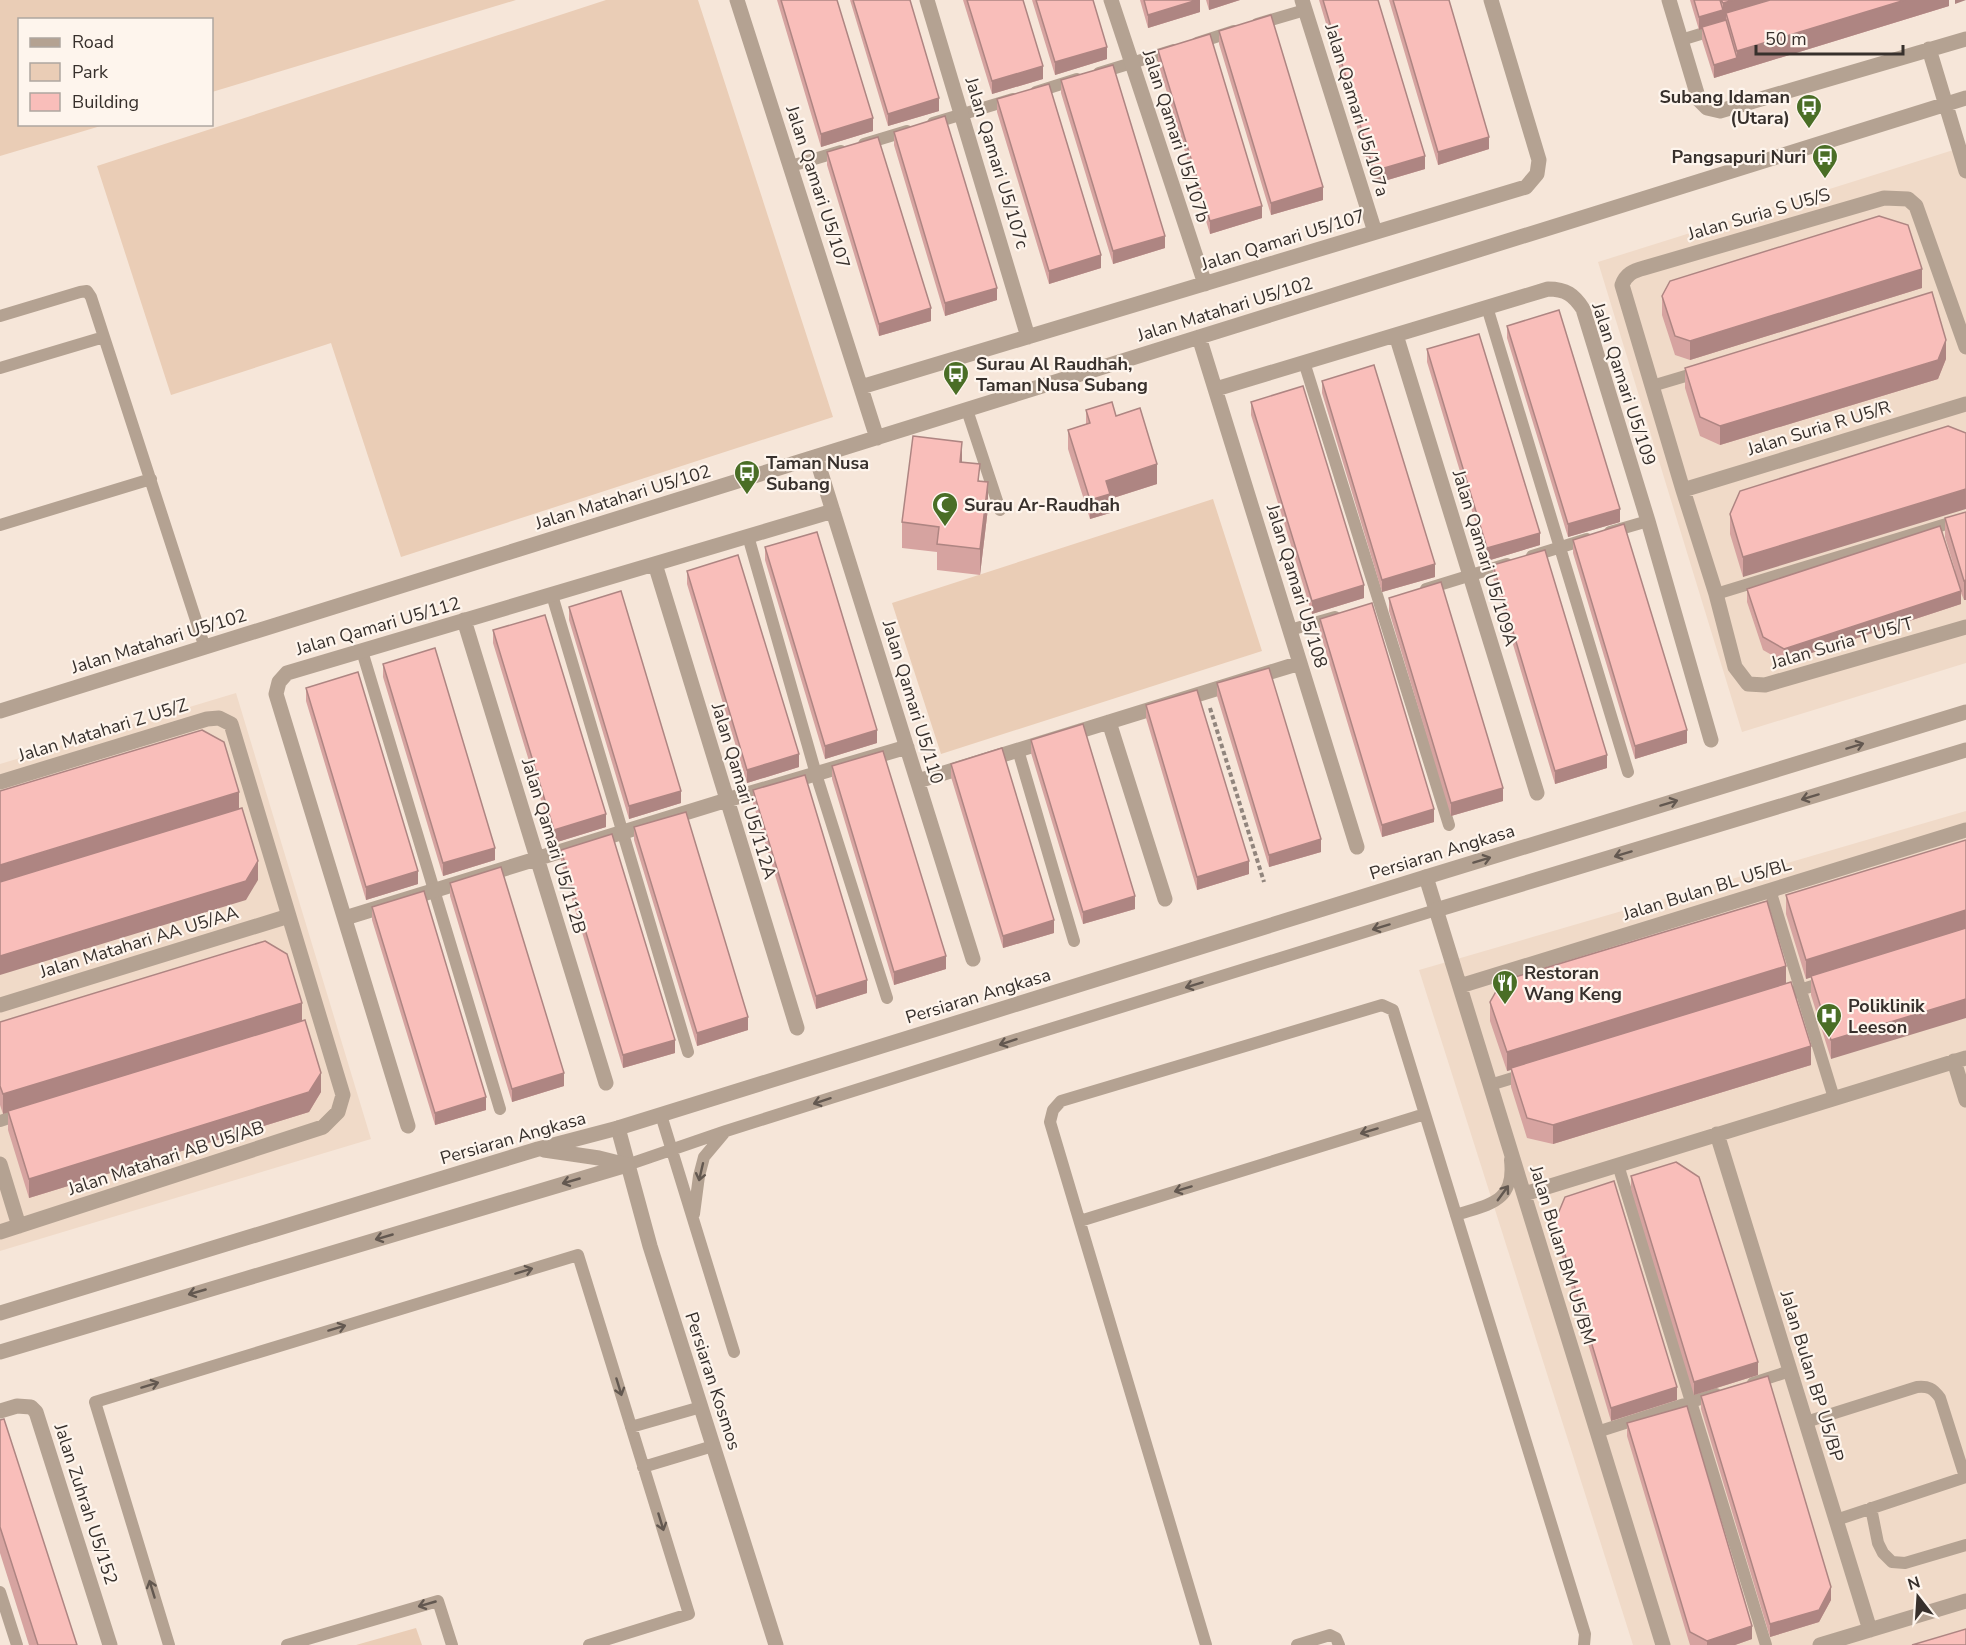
<svg xmlns="http://www.w3.org/2000/svg" width="1966" height="1645" font-family="'Nunito Sans',sans-serif">
	<rect width="100%" height="100%" fill="#f6e6d9"/>
	<path fill="#f0dac8" d="M1966 146V663L1742 732 1598 262Z
		M236 693 371 1139 0 1251V764Z
		M1966 811V1645H1633L1419 970Z"/>
	<path fill="#eacdb6" d="M0 0H516L212 92V20H20V124L104 125 0 156Z
		M606 0H698L833 417 401 557 331 343 171 395 97 166Z
		M1213 499 1262 651 941 754 892 603Z
		M416 1628 422 1645H356Z"/>
	<g fill="none" stroke-linecap="round" stroke-linejoin="round">
		<path stroke="#91857d" stroke-width="4" stroke-dasharray="4.5 3" stroke-linecap="butt" d="M1210 708 1264 882"/>
		<path stroke="#b4a292" stroke-width="12" d="M1257 24 1305 10
			M1681 40 1717 29
			M1197 43 1234 31
			M1099 73 1174 50
			M1036 92 1077 79
			M933 123 1013 99
			M864 144 907 131
			M791 166 841 151
			M1487 307 1628 772
			M0 316 80 292 87 291 91 297 205 648
			M1304 362 1449 825
			M0 368 104 337
			M1652 386 1699 372
			M967 410 1000 510
			M0 525 151 479
			M1610 532 1648 521
			M748 536 816 774 887 998
			M1532 556 1587 539
			M1426 589 1507 564
			M1716 594 1966 518
			M552 595 688 1052
			M1290 630 1335 617
			M362 651 500 1109
			M1018 750 1074 941
			M1770 890 1834 1098
			M1781 996 1825 982
			M1490 1085 1526 1074
			M661 1115 734 1352
			M0 1121 21 1114
			M627 1165 726 1131 1024 1037 1436 910
			M1618 1165 1766 1645
			M694 1214 699 1176 704 1157 725 1132
			M1456 1215C1489 1204 1515 1203 1510 1160
			M1080 1221 1425 1114
			M1753 1383 1790 1371
			M1806 1422 1917 1387C1928 1386 1933 1388 1940 1398L1965 1477
			M631 1427 701 1407
			M1597 1432 1716 1394
			M643 1467 713 1446
			M1871 1508 1878 1543 1883 1553 1892 1562 1905 1563 1966 1545
			M1836 1520 1966 1477
			M0 1592 17 1645
			M169 1645 95 1402 578 1255 689 1614 589 1645
			M287 1645 438 1601 452 1645
			M1206 1645 1050 1122 1053 1110 1061 1101 1382 1005 1393 1010 1585 1634 1584 1645
			M1297 1645 1330 1635 1336 1638 1339 1645"/>
		<path stroke="#b4a292" stroke-width="15" d="M737 0 877 438
			M927 0 1028 337
			M1111 0 1205 284
			M1302 0 1375 232
			M1669 0 1699 100 1707 108 1720 111 1966 39
			M1929 49 1966 171
			M1396 335 1537 793
			M1199 337 1357 847
			M1966 347 1916 206 1908 199 1884 198 1644 268C1633 271 1626 274 1622 285L1683 490 1716 594 1735 667 1748 684 1765 685 1966 627
			M861 387 1526 187 1537 174 1539 160 1491 0
			M1216 389 1548 289C1566 289 1574 295 1583 309L1648 521 1711 740
			M816 457 973 959
			M1683 490 1966 404
			M655 564 797 1028
			M464 620 606 1083
			M0 711 1966 98
			M1109 722 1165 899
			M918 781 1300 663
			M0 782 207 719 219 718 231 724 343 1095 338 1112 323 1127 0 1232
			M1426 877 1663 1645
			M345 918 727 800 907 747
			M1460 986 1966 830
			M0 1005 289 916
			M1954 1061 1966 1100
			M408 1126 276 694 279 682 287 673 833 511
			M618 1128 650 1246 776 1645
			M1717 1134 1870 1630
			M0 1164 19 1226
			M1524 1194 1966 1058
			M0 1411 17 1406 31 1407 36 1412 110 1645
			M1820 1645 1966 1601"/>
		<path stroke="#b4a292" stroke-width="15" d="M1436 910 1966 750
			M544 1150 599 1158 627 1165
			M0 1313 538 1149 618 1128 1426 877 1966 712
			M0 1352 627 1165"/>
	</g>
	<path fill="#d6a3a0" d="M777 0H837L873 131 821 147Z
		M850 0H910L939 111 888 126Z
		M963 0H1023L1043 79 992 94Z
		M1032 0H1093L1107 59 1055 75Z
		M1140 0H1200V12L1148 28Z
		M1206 0H1240L1209 10Z
		M1319 0H1378L1425 169 1374 184Z
		M1389 0H1449L1489 149 1438 165Z
		M1690 0H1949V6L1714 78 1702 40V29L1699 30Z
		M1219 31 1323 200 1271 215 1219 44Z
		M1158 50 1262 218 1210 234 1158 63Z
		M1061 80 1165 248 1113 264 1061 93Z
		M997 99 1101 268 1049 284 997 112Z
		M894 132 997 300 945 316 894 145Z
		M827 152 931 321 879 336 827 165Z
		M1922 288 1690 360 1675 355 1662 315V296Z
		M1507 326 1620 522 1568 537 1507 338Z
		M1427 349 1540 545 1487 561 1427 362Z
		M1946 359 1938 379 1720 445 1700 436 1685 388V368Z
		M1322 381 1435 577 1382 592 1322 393Z
		M1251 402 1364 598 1312 614 1251 415Z
		M1086 410 1116 416 1157 484 1110 499V513L1090 519 1068 449V430L1086 424Z
		M1948 426 1743 577 1730 534V514Z
		M962 462 980 481 988 508 980 575 937 570V552L902 548V522Z
		M1966 512 1964 600 1961 593V604L1784 662 1763 650 1747 602V589L1955 570 1945 537V518Z
		M1573 540 1687 743 1635 759 1573 553Z
		M765 547 877 743 825 759 765 560Z
		M1493 565 1607 768 1555 784 1493 578Z
		M687 571 799 767 747 783 687 584Z
		M1389 598 1503 801 1451 816 1389 611Z
		M569 607 681 803 629 819 569 620Z
		M1320 619 1434 822 1382 837 1320 632Z
		M493 630 606 827 554 843 493 643Z
		M383 664 495 860 443 876 383 677Z
		M1217 683 1321 852 1269 867 1217 696Z
		M306 688 418 884 366 900 306 701Z
		M1146 705 1249 874 1197 890 1146 718Z
		M1031 740 1135 909 1083 924 1031 753Z
		M951 764 1054 933 1003 948 951 777Z
		M832 766 946 969 894 985 832 779Z
		M753 790 867 993 816 1009 753 803Z
		M634 827 748 1030 697 1046 634 840Z
		M1966 840 1831 1059 1811 995V977L1806 979 1786 914V895Z
		M561 850 675 1053 623 1068 561 863Z
		M450 883 564 1086 512 1102 450 896Z
		M372 907 486 1110 435 1125 372 920Z
		M1786 983 1811 1065 1553 1144 1527 1138 1511 1087V1070L1507 1071 1490 1021V1002Z
		M302 1021 321 1092 309 1112 29 1198 8 1130V1112L3 1114 0 1105V1022Z
		M1631 1176 1758 1375 1694 1395 1631 1189Z
		M1555 1221 1677 1400 1611 1421 1555 1233Z
		M1701 1396 1831 1600 1819 1622 1770 1637 1701 1409Z
		M0 1420 77 1645H29L0 1553Z
		M1627 1423 1752 1639 1735 1645H1690L1627 1436Z"/>
	<path fill="#ae8582" d="M1197 0H1200V12L1148 28V15Z
		M1209 0H1240L1209 10Z
		M1734 0H1797L1726 13V22L1723 23V3Z
		M1905 0H1949V6L1714 78V65L1737 58V51Z
		M1955 0H1966L1955 4Z
		M1723 10V23L1699 30V17Z
		M1107 47V59L1055 75V62Z
		M1043 66V79L992 94V81Z
		M939 98V111L888 126V114Z
		M873 118V131L821 147V134Z
		M1489 137V149L1438 165V152Z
		M1425 156V169L1374 184V171Z
		M1323 187V200L1271 215V203Z
		M1262 206V218L1210 234V221Z
		M1165 236V248L1113 264V251Z
		M1101 255V268L1049 284V271Z
		M1922 269V288L1690 360V341Z
		M997 288V300L945 316V303Z
		M931 308V321L879 336V324Z
		M1946 340V359L1938 379 1720 445V426Z
		M962 442V468L960 462Z
		M1157 464V484L1110 499V513L1090 519V500L1106 481Z
		M988 482V508L980 575V549Z
		M1966 489V509L1743 577V557Z
		M1620 509V522L1568 537V524Z
		M1540 533V545L1487 561V548Z
		M1435 564V577L1382 592V580Z
		M1966 580V600H1964V581Z
		M1364 585V598L1312 614V601Z
		M1961 591V604L1784 662V649Z
		M877 730V743L825 759V746Z
		M1687 730V743L1635 759V746Z
		M799 754V767L747 783V770Z
		M1607 755V768L1555 784V771Z
		M1503 788V801L1451 816V803Z
		M681 791V803L629 819V806Z
		M239 792V811L0 884V865Z
		M1434 809V822L1382 837V825Z
		M606 814V827L554 843V830Z
		M1321 839V852L1269 867V855Z
		M495 848V860L443 876V863Z
		M258 861V880L246 900 0 975V956Z
		M1249 861V874L1197 890V877Z
		M418 871V884L366 900V887Z
		M1135 896V909L1083 924V912Z
		M1966 910V929L1806 979V960Z
		M1054 920V933L1003 948V936Z
		M946 956V969L894 985V972Z
		M1786 966V985L1507 1071V1052Z
		M867 980V993L816 1009V996Z
		M1966 999V1018L1831 1059V1040Z
		M302 1003V1022L3 1114V1094Z
		M748 1017V1030L697 1046V1033Z
		M675 1040V1053L623 1068V1055Z
		M1811 1046V1065L1553 1144V1125Z
		M321 1073V1092L309 1112 29 1198V1179Z
		M564 1073V1086L512 1102V1089Z
		M486 1097V1110L435 1125V1113Z
		M1758 1362V1375L1694 1395V1382Z
		M1677 1387V1400L1611 1421V1408Z
		M1831 1587V1600L1819 1622 1770 1637V1624Z
		M1752 1626V1639L1735 1645H1707V1641Z"/>
	<path fill="#f9beba" stroke="#ae8582" stroke-width="1.5" d="M781 0H837L873 118 821 134Z
		M853 0H910L939 98 888 114Z
		M967 0H1023L1043 66 992 81Z
		M1036 0H1093L1107 47 1055 62Z
		M1144 0H1197L1148 15Z
		M1323 0H1378L1425 156 1374 171Z
		M1393 0H1449L1489 137 1438 152Z
		M1694 0H1720L1723 10 1699 17Z
		M1721 0H1734L1723 3Z
		M1770 0H1905L1737 51 1726 13Z
		M1271 15 1323 187 1271 203 1219 31Z
		M1726 20 1737 58 1714 65 1702 27Z
		M1210 34 1262 206 1210 221 1158 50Z
		M1113 65 1165 236 1113 251 1061 80Z
		M1049 84 1101 255 1049 271 997 99Z
		M945 116 997 288 945 303 894 132Z
		M878 137 931 308 879 324 827 152Z
		M1879 216 1908 225 1922 269 1690 341 1675 336 1662 296 1670 281Z
		M1932 292 1946 340 1938 360 1720 426 1700 417 1685 368Z
		M1559 310 1620 509 1568 524 1507 326Z
		M1479 334 1540 533 1487 548 1427 349Z
		M1374 365 1435 564 1382 580 1322 381Z
		M1303 386 1364 585 1312 601 1251 402Z
		M1112 402 1116 416 1140 408 1157 464 1106 481 1110 494 1090 500 1068 430 1090 423 1086 410Z
		M1948 426 1966 433V489L1743 557 1730 514 1740 491Z
		M913 436 962 442 960 462 980 464 978 481 988 482 980 549 937 544 939 527 902 522Z
		M1966 512V580L1964 581 1945 518Z
		M1624 524 1687 730 1635 746 1573 540Z
		M1940 526 1961 591 1784 649 1763 637 1747 589Z
		M817 532 877 730 825 746 765 547Z
		M1545 550 1607 755 1555 771 1493 565Z
		M738 555 799 754 747 770 687 571Z
		M1441 582 1503 788 1451 803 1389 598Z
		M621 591 681 791 629 806 569 607Z
		M1372 603 1434 809 1382 825 1320 619Z
		M545 615 606 814 554 830 493 630Z
		M435 648 495 848 443 863 383 664Z
		M1269 668 1321 839 1269 855 1217 683Z
		M358 672 418 871 366 887 306 688Z
		M1197 690 1249 861 1197 877 1146 705Z
		M1083 724 1135 896 1083 912 1031 740Z
		M202 730 224 742 239 792 0 865V791Z
		M1002 748 1054 920 1003 936 951 764Z
		M883 751 946 956 894 972 832 766Z
		M805 775 867 980 816 996 753 790Z
		M242 808 258 861 246 881 0 956V882Z
		M686 812 748 1017 697 1033 634 827Z
		M612 834 675 1040 623 1055 561 850Z
		M1966 840V910L1806 960 1786 895Z
		M501 867 564 1073 512 1089 450 883Z
		M424 891 486 1097 435 1113 372 907Z
		M1767 901 1786 966 1507 1052 1490 1002 1502 981Z
		M1966 928V999L1831 1040 1811 976Z
		M265 941 287 954 302 1003 3 1094 0 1086V1022Z
		M1791 982 1811 1046 1553 1125 1527 1118 1511 1068Z
		M305 1020 321 1073 309 1092 29 1179 8 1111Z
		M1676 1162 1699 1177 1758 1362 1694 1382 1631 1176Z
		M1614 1181 1677 1387 1611 1408 1555 1221 1565 1197Z
		M1768 1376 1831 1587 1819 1610 1770 1624 1701 1396Z
		M1687 1406 1752 1626 1707 1641 1690 1632 1627 1423Z
		M4 1419 77 1645H38L0 1527V1420Z
		M1966 1629V1645H1912Z"/>
	<defs><path id="oneway-shaft" d="M-6 0H5M1.5-3L5.5 0L1.5 3" fill="none" stroke-width="1.6" stroke-linecap="round" stroke-linejoin="round" transform="scale(1.5)"/></defs>
	<g stroke="#635850">
		<use href="#oneway-shaft" transform="translate(1855 746) rotate(-17)"/>
		<use href="#oneway-shaft" transform="translate(1810 797) rotate(163)"/>
		<use href="#oneway-shaft" transform="translate(1669 803) rotate(-17)"/>
		<use href="#oneway-shaft" transform="translate(1623 854) rotate(163)"/>
		<use href="#oneway-shaft" transform="translate(1482 860) rotate(-17)"/>
		<use href="#oneway-shaft" transform="translate(1381 927) rotate(163)"/>
		<use href="#oneway-shaft" transform="translate(1194 985) rotate(163)"/>
		<use href="#oneway-shaft" transform="translate(1008 1042) rotate(162)"/>
		<use href="#oneway-shaft" transform="translate(822 1101) rotate(162)"/>
		<use href="#oneway-shaft" transform="translate(1369 1131) rotate(163)"/>
		<use href="#oneway-shaft" transform="translate(701 1172) rotate(103)"/>
		<use href="#oneway-shaft" transform="translate(571 1181) rotate(164)"/>
		<use href="#oneway-shaft" transform="translate(1183 1189) rotate(163)"/>
		<use href="#oneway-shaft" transform="translate(1503 1193) rotate(-54)"/>
		<use href="#oneway-shaft" transform="translate(384 1237) rotate(164)"/>
		<use href="#oneway-shaft" transform="translate(524 1271) rotate(-17)"/>
		<use href="#oneway-shaft" transform="translate(197 1292) rotate(164)"/>
		<use href="#oneway-shaft" transform="translate(337 1328) rotate(-17)"/>
		<use href="#oneway-shaft" transform="translate(150 1385) rotate(-17)"/>
		<use href="#oneway-shaft" transform="translate(619 1387) rotate(73)"/>
		<use href="#oneway-shaft" transform="translate(661 1522) rotate(73)"/>
		<use href="#oneway-shaft" transform="translate(152 1589) rotate(-107)"/>
		<use href="#oneway-shaft" transform="translate(427 1604) rotate(164)"/>
	</g>
	<defs>
		<symbol id="bus-pin" viewBox="-11 -11 22 30"><path d="M0 17L-7.5 6A9.5 9.5 0 1 1 7.5 6Z" fill="#4a6e26" stroke="#fef5ed"/><path d="M-5-6H5V4H4V6H2V4H-2V6H-4V4H-5ZM-3.5-4V0h7V-4ZM-3.5 1.2v1.5H-2V1.2ZM2 1.2v1.5H3.5V1.2Z" fill="#fff"/></symbol>
		<symbol id="mosque-pin" viewBox="-11 -11 22 30"><path d="M0 17L-7.5 6A9.5 9.5 0 1 1 7.5 6Z" fill="#4a6e26" stroke="#fef5ed"/><path d="M3.5-4.9A6 6 0 1 0 3.5 4.9A5 5 0 1 1 3.5-4.9Z" fill="#fff"/></symbol>
		<symbol id="restaurant-pin" viewBox="-11 -11 22 30"><path d="M0 17L-7.5 6A9.5 9.5 0 1 1 7.5 6Z" fill="#4a6e26" stroke="#fef5ed"/><path d="M-5-6h1v4h1v-4h1v4h1v-4h1v5L-1.5 .5V6h-2V.5L-5-1ZM5-6V6H3V1.5H1.5Q1.5-4 5-6Z" fill="#fff"/></symbol>
		<symbol id="hospital-pin" viewBox="-11 -11 22 30"><path d="M0 17L-7.5 6A9.5 9.5 0 1 1 7.5 6Z" fill="#4a6e26" stroke="#fef5ed"/><path d="M-5-5h3v3.5h4V-5h3V5h-3V1.5h-4V5h-3Z" fill="#fff"/></symbol>
	</defs>
	<g fill-rule="evenodd">
		<use href="#bus-pin" x="1794" y="92" width="30" height="40"/>
		<use href="#bus-pin" x="1810" y="142" width="30" height="40"/>
		<use href="#bus-pin" x="941" y="359" width="30" height="40"/>
		<use href="#bus-pin" x="732" y="458" width="30" height="40"/>
		<use href="#mosque-pin" x="930" y="490" width="30" height="40"/>
		<use href="#restaurant-pin" x="1490" y="968" width="30" height="40"/>
		<use href="#hospital-pin" x="1814" y="1001" width="30" height="40"/>
	</g>
	<g text-anchor="middle" stroke-width="4.5" stroke-linejoin="round" paint-order="stroke">
		<g font-size="18" font-weight="bold" fill="#37302c" stroke="#fef5ed" text-anchor="start">
			<text x="1790" y="103" text-anchor="end">Subang Idaman<tspan x="1790" dy="21">(Utara)</tspan></text>
			<text x="1806" y="163" text-anchor="end">Pangsapuri Nuri</text>
			<text x="976" y="370">Surau Al Raudhah,<tspan x="976" dy="21">Taman Nusa Subang</tspan></text>
			<text x="766" y="469">Taman Nusa<tspan x="766" dy="21">Subang</tspan></text>
			<text x="964" y="511">Surau Ar-Raudhah</text>
			<text x="1524" y="979">Restoran<tspan x="1524" dy="21">Wang Keng</tspan></text>
			<text x="1848" y="1012">Poliklinik<tspan x="1848" dy="21">Leeson</tspan></text>
		</g>
		<g font-size="18" fill="#37302c" stroke="#fef5ed">
			<text transform="translate(1357 110) rotate(73)" y="6">Jalan Qamari U5/107a</text>
			<text transform="translate(1176 136) rotate(72)" y="6">Jalan Qamari U5/107b</text>
			<text transform="translate(997 163) rotate(73)" y="6">Jalan Qamari U5/107c</text>
			<text transform="translate(818 187) rotate(72)" y="6">Jalan Qamari U5/107</text>
			<text transform="translate(1759 214) rotate(-16)" y="6">Jalan Suria S U5/S</text>
			<text transform="translate(1283 240) rotate(-17)" y="6">Jalan Qamari U5/107</text>
			<text transform="translate(1225 309) rotate(-17)" y="6">Jalan Matahari U5/102</text>
			<text transform="translate(1624 384) rotate(72)" y="6">Jalan Qamari U5/109</text>
			<text transform="translate(1819 428) rotate(-17)" y="6">Jalan Suria R U5/R</text>
			<text transform="translate(623 497) rotate(-17)" y="6">Jalan Matahari U5/102</text>
			<text transform="translate(1485 558) rotate(73)" y="6">Jalan Qamari U5/109A</text>
			<text transform="translate(1297 586) rotate(73)" y="6">Jalan Qamari U5/108</text>
			<text transform="translate(378 626) rotate(-16)" y="6">Jalan Qamari U5/112</text>
			<text transform="translate(159 641) rotate(-17)" y="6">Jalan Matahari U5/102</text>
			<text transform="translate(1842 643) rotate(-16)" y="6">Jalan Suria T U5/T</text>
			<text transform="translate(913 702) rotate(73)" y="6">Jalan Qamari U5/110</text>
			<text transform="translate(103 730) rotate(-17)" y="6">Jalan Matahari Z U5/Z</text>
			<text transform="translate(744 791) rotate(73)" y="6">Jalan Qamari U5/112A</text>
			<text transform="translate(554 846) rotate(73)" y="6">Jalan Qamari U5/112B</text>
			<text transform="translate(1442 852) rotate(-17)" y="6">Persiaran Angkasa</text>
			<text transform="translate(1707 889) rotate(-17)" y="6">Jalan Bulan BL U5/BL</text>
			<text transform="translate(139 942) rotate(-17)" y="6">Jalan Matahari AA U5/AA</text>
			<text transform="translate(978 996) rotate(-17)" y="6">Persiaran Angkasa</text>
			<text transform="translate(513 1138) rotate(-16)" y="6">Persiaran Angkasa</text>
			<text transform="translate(166 1158) rotate(-18)" y="6">Jalan Matahari AB U5/AB</text>
			<text transform="translate(1563 1255) rotate(73)" y="6">Jalan Bulan BM U5/BM</text>
			<text transform="translate(1812 1376) rotate(73)" y="6">Jalan Bulan BP U5/BP</text>
			<text transform="translate(713 1381) rotate(72)" y="6">Persiaran Kosmos</text>
			<text transform="translate(86 1504) rotate(72)" y="6">Jalan Zuhrah U5/152</text>
		</g>
	</g>
	<rect x="18" y="18" width="195" height="108" fill="#fef5ed" stroke="#aea6a0" stroke-width="1.5"/>
	<rect x="30" y="38" width="30" height="9" fill="#b4a292" stroke="#aea6a0" stroke-width="1.5"/>
	<text x="72" y="48" font-size="18" fill="#37302c">Road</text>
	<rect x="30" y="63" width="30" height="18" fill="#eacdb6" stroke="#aea6a0" stroke-width="1.5"/>
	<text x="72" y="78" font-size="18" fill="#37302c">Park</text>
	<rect x="30" y="93" width="30" height="18" fill="#f9beba" stroke="#aea6a0" stroke-width="1.5"/>
	<text x="72" y="108" font-size="18" fill="#37302c">Building</text>
	<g transform="translate(1918 1597) rotate(343)" stroke="#fef5ed" stroke-width="4.5" paint-order="stroke">
	<path d="M0-4.5L10 22L0 15L-10 22Z" fill="#37302c"/>
	<text y="-9" font-size="16" font-weight="bold" text-anchor="middle" fill="#37302c">N</text>
	</g>
	<path d="M1756 45v9h147v-9" fill="none" stroke="#37302c" stroke-width="3"/>
	<text x="1765" y="45" font-size="18" fill="#37302c" stroke="#fef5ed" stroke-width="4.5" paint-order="stroke">50 m</text>
</svg>
